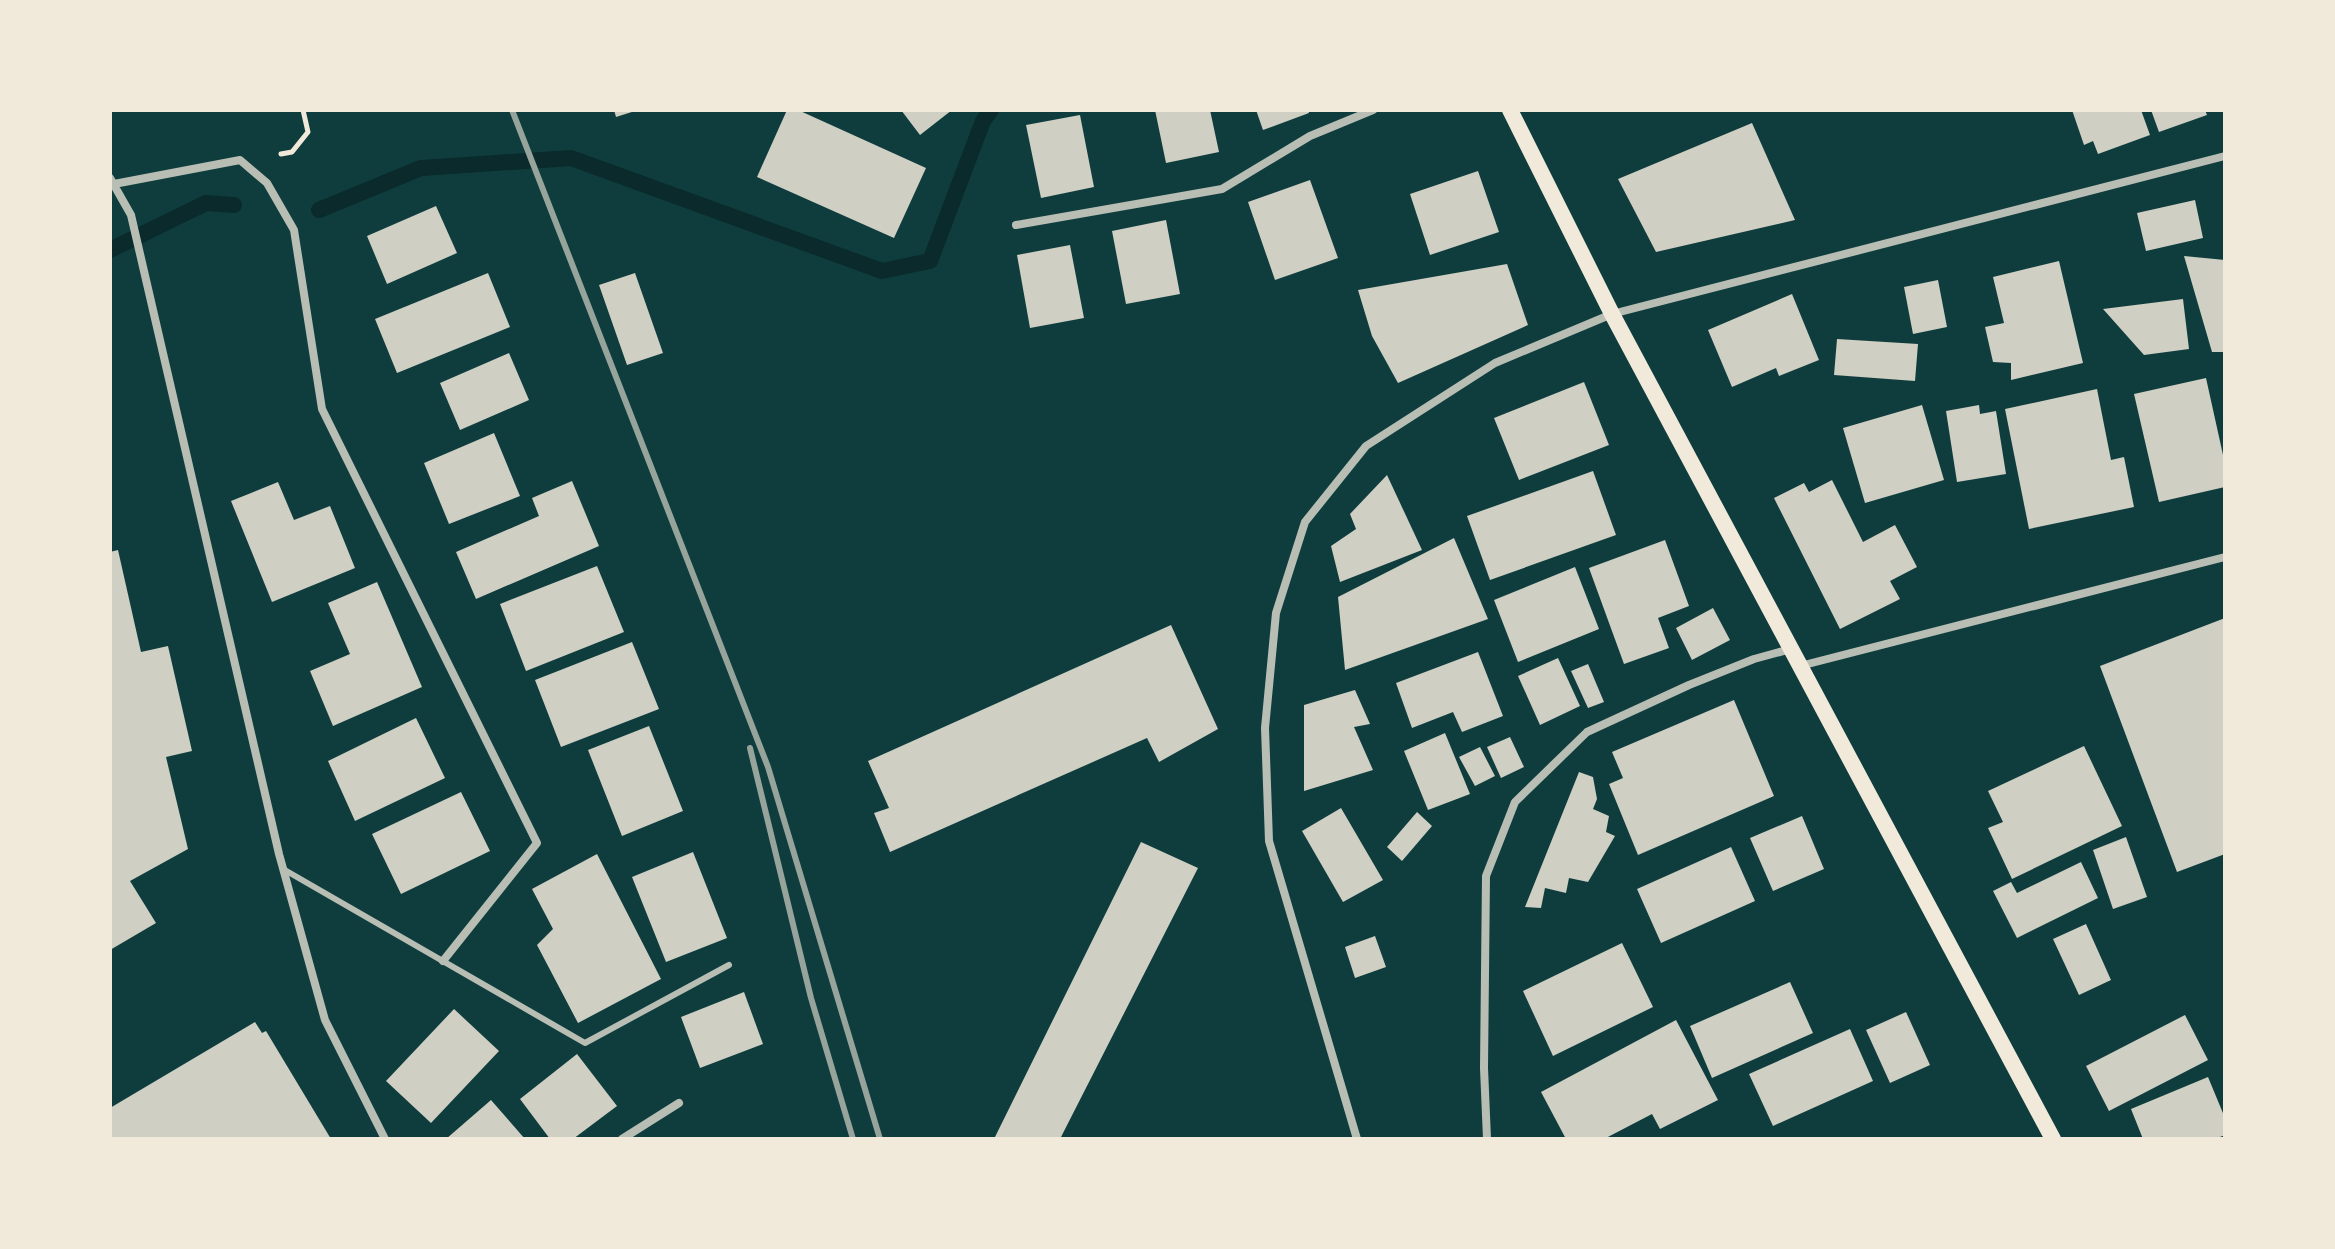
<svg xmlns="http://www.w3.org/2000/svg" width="2335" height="1249" font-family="Lato,sans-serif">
	<rect width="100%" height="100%" fill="#0f3d3e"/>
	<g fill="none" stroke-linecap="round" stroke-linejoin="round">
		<path stroke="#0a2a2b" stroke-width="16" d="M319 210 421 168 571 158 882 271 930 261 983 121 991 110
			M110 250 206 203 234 205"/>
	</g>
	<path fill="#cfcfc3" d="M614 110H635V111L616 117Z
		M787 110H798L926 168 894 238 757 177Z
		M901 110H952L920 135Z
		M1155 110H1210L1219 152 1166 163Z
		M1256 110H1308L1309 113 1263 130Z
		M2072 110H2141L2150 135 2098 154 2093 141 2084 145Z
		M2151 110H2205L2207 115 2159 132Z
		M1080 115 1094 187 1041 198 1026 125Z
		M1752 123 1795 220 1656 252 1618 179Z
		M1478 171 1499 232 1430 255 1410 194Z
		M1310 180 1338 258 1275 280 1248 202Z
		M2195 200 2203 238 2146 251 2137 213Z
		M436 206 457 253 387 284 367 236Z
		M1166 220 1180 294 1126 304 1112 231Z
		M1070 245 1084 318 1030 328 1017 255Z
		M2184 256 2225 260V352H2212Z
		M2059 261 2083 363 2011 380V363L1993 362 1985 327 2004 323 1993 277Z
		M1507 264 1528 325 1398 383 1372 336 1358 290Z
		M488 273 510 327 397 373 375 319Z
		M635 273 663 353 627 365 599 285Z
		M1938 280 1947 327 1913 334 1904 287Z
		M1792 294 1819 360 1779 376 1776 368 1732 387 1708 330Z
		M2183 299 2189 349 2144 355 2103 309Z
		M1837 339 1918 344 1915 381 1834 375Z
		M509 353 529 400 460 430 440 383Z
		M2206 378 2225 464V487L2159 502 2134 394Z
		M1584 382 1609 445 1519 480 1494 418Z
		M2097 389 2111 460 2124 457 2134 507 2029 529 2005 409Z
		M1922 405 1944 480 1865 503 1843 428Z
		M1979 405 1980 414 1996 411 2006 474 1957 482 1946 411Z
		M494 433 520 496 449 524 424 463Z
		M1593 471 1616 535 1490 580 1467 516Z
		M1387 475 1422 550 1340 582 1331 546 1356 529 1350 514Z
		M1832 480 1863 542 1895 525 1917 567 1890 581 1900 599 1840 629 1774 498 1804 483 1809 492Z
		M572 481 599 546 476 599 456 552 539 516 532 498Z
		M278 482 294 520 330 506 355 568 272 602 231 501Z
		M1454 538 1488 619 1345 670 1338 597Z
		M1665 540 1689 606 1658 618 1669 648 1624 664 1589 568Z
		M118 550 141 652 168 646 192 751 166 757 188 849 130 881 156 923 110 950V552Z
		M597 566 624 632 526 671 500 604Z
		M1575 567 1599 629 1518 662 1494 600Z
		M377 582 422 687 333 726 310 671 350 654 328 603Z
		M1713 608 1730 640 1692 660 1676 628Z
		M2225 618V854L2177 872 2100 666Z
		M1171 625 1218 729 1159 762 1147 738 890 852 874 813 889 808 868 761Z
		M632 642 659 709 561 747 535 680Z
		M1478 652 1503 716 1462 732 1453 712 1412 728 1396 683Z
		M1558 658 1580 706 1540 725 1518 676Z
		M1588 664 1604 702 1588 708 1571 671Z
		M1355 690 1370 724 1354 727 1373 770 1304 791V705Z
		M1734 700 1774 796 1638 855 1609 784 1623 778 1612 752Z
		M416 718 445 778 355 821 328 761Z
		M649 726 683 811 622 836 588 750Z
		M1445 733 1470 794 1428 810 1404 751Z
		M1510 737 1524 767 1501 778 1487 747Z
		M2084 746 2122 826 2012 879 1988 828 2003 822 1988 791Z
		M1480 747 1495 776 1475 786 1459 757Z
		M1579 772 1593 777 1597 799 1593 809 1609 816 1606 832 1615 836 1588 882 1569 878 1566 893 1545 888 1541 908 1525 907Z
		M461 792 490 851 401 894 372 834Z
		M1341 808 1383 880 1343 902 1302 831Z
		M1417 812 1432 826 1402 861 1387 847Z
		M1802 816 1824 869 1773 891 1750 838Z
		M2126 837 2147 897 2113 909 2093 850Z
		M1141 842 1198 868 1060 1139H994Z
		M1731 847 1755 901 1661 943 1637 889Z
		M693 852 727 938 666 962 632 877Z
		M597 854 661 979 578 1023 537 945 553 929 532 889Z
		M2081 862 2098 898 2017 938 1993 891 2011 882 2017 893Z
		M2086 924 2111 980 2079 995 2053 939Z
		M1375 936 1386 967 1355 978 1345 947Z
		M1622 943 1653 1007 1553 1056 1523 991Z
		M1790 982 1813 1033 1712 1078 1690 1026Z
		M744 992 763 1044 700 1068 681 1017Z
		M454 1009 499 1051 431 1123 386 1081Z
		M1906 1012 1930 1065 1890 1083 1866 1030Z
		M2185 1015 2208 1060 2109 1111 2086 1066Z
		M1676 1020 1718 1100 1660 1129 1652 1114 1604 1139H1566L1541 1092Z
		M255 1022 262 1033 266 1031 331 1139H110V1108Z
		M1850 1029 1873 1081 1773 1126 1749 1074Z
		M577 1054 617 1106 573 1139H550L520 1099Z
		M2208 1077 2225 1118V1135L2215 1139H2143L2131 1109Z
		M491 1100 525 1139H446Z"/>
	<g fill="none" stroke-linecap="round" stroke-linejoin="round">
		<path stroke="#f1e9da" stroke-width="5" d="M281 154 292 152 308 132 303 110"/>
		<path stroke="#b8beb3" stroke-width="6" d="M283 869 585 1043 729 965"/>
		<path stroke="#b8beb3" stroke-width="8" d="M110 178 131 215 279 854 325 1020 385 1139
			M114 184 240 160 267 183 294 230 322 409 537 843 443 961
			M1016 225 1222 189 1310 136 1373 110
			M1800 666 2225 557
			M622 1139 679 1103
			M1357 1139 1269 841 1265 728 1276 613 1305 522 1366 446 1495 363 1612 314 2225 156
			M1487 1139 1484 1068 1486 876 1515 802 1587 732 1689 685 1754 659 1791 649"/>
		<path stroke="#f1e9da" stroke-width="16" d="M1510 110 1612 314 2053 1139"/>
		<path stroke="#97a49c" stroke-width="6" d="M512 110 768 767 880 1139
			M750 748 811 998 853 1139"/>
	</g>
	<rect width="2335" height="1249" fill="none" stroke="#f1e9da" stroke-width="224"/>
</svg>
